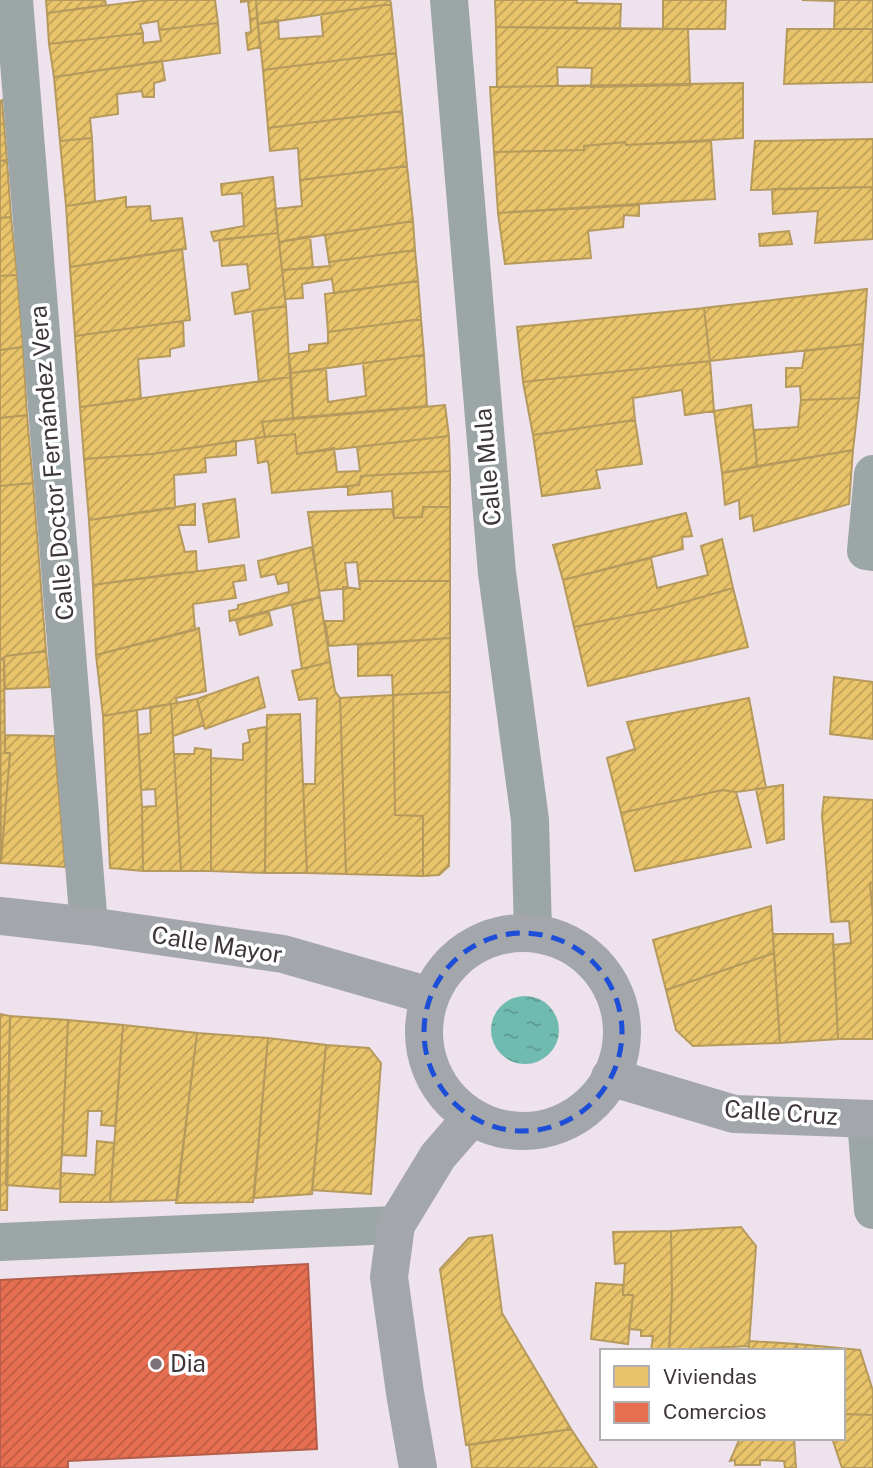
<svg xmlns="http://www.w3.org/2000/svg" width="873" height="1468" font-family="'Public Sans',sans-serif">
	<defs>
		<pattern id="water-ripples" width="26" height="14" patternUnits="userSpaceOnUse" patternTransform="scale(1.75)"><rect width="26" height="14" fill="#70bbb0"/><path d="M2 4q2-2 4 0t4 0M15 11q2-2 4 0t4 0" fill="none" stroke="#5d9990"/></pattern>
		<pattern id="homes-hatch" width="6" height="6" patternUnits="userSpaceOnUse" patternTransform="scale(1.75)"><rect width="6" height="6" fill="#e9c46a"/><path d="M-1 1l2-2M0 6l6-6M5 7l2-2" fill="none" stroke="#bea058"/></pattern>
		<pattern id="shops-hatch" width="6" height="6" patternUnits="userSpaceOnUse" patternTransform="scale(1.75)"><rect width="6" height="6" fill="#e76f51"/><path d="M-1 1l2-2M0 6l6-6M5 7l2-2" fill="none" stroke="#bd5c44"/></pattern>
	</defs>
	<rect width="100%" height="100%" fill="#eee2ec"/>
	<path fill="url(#water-ripples)" d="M491 1030a34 34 0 1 1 68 0a34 34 0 1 1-68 0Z"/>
	<path fill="url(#homes-hatch)" stroke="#b6995c" stroke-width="2" d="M46 0H105L106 5 47 13Z
		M150 0H215L218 23 159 30 158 21 140 24 143 33 49 44 47 13Z
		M241 0H256L257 18 250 19 248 1 241 2Z
		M256 0H390L391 4 258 24Z
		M495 0H577V3L621 4 620 29 496 27Z
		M663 0H726L725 29H663Z
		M873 0V29H834L835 1 802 0Z
		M391 4 396 53 263 70 258 24 278 20 279 39 323 36 321 14Z
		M257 18 260 47 248 50 246 33 251 32 250 19Z
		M218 23 220 53 54 77 49 44 143 33V43L161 41 159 30Z
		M496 27 688 29 690 85 591 87 592 68 557 67 558 86 497 87Z
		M787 29H873V82L784 84Z
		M396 53 402 111 268 128 263 70Z
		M162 61 165 80 154 83V97H143L142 91 117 94 118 114 90 118 92 138 60 141 54 77Z
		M743 83V138L626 145 625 142 584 146V150L494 152 490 87Z
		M2 100 7 160 0 161V101Z
		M402 111 407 166 300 180 298 148 270 151 268 128Z
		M92 138 95 202 66 206 60 141Z
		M873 139V187L751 190 755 141Z
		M711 141 715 199 498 213 494 152 584 150V146L625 142 626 145Z
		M7 160 11 217 0 218V161Z
		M407 166 413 221 279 242 275 209 302 206 300 180Z
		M273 177 278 233 214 241 211 232 244 226 242 193 222 195 221 184Z
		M873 187V239L815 243 818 211 773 214 772 189Z
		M126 197V207L150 206 151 221 182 218 186 249 70 267 66 206Z
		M639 205V216L624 215 623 227 588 231 591 258 505 264 498 213Z
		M11 217 17 275 0 276V218Z
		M413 221 415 250 329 262 325 235Z
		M789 231 792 244 760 246 759 234Z
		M278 233 286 306 235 314 232 293 250 289 247 264 222 266 219 240Z
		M310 236 313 268 282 270 279 242Z
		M182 249 190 320 75 336 70 267Z
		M415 250 418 281 334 293 332 279 302 284 303 298 285 299 282 270 330 266 329 262Z
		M17 275 23 347 0 350V276Z
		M418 281 421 319 328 332 325 294Z
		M867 289 863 344 710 361 704 308Z
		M286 306 290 377 259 382 252 311Z
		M704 308 710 361 523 382 517 327Z
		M421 319 424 355 291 373 289 354 309 351V345L328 343V332Z
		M183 321 184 346 170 349V356L138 359 141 399 80 407 75 336Z
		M863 344 859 398 801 400 800 386 786 387V368H802L805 351Z
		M23 347 27 415 0 418V350Z
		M424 355 427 406 293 418 291 373 326 369 328 402 366 396 363 363Z
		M710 361 714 411 685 415 682 390 633 398 635 420 533 435 523 382Z
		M290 377 293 418 262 422 265 437 152 454 84 459 80 407Z
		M859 398 853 450 757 466 754 430 798 427 801 400Z
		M445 405 449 436 297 454 295 434 265 437 262 422Z
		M751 405 757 466 722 473 714 411Z
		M27 415 33 483 0 486V418Z
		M635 420 642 464 596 470 600 488 542 496 533 435Z
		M295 434 297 454 334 448 337 472 360 471 357 447 449 436 450 471 361 476 359 485 272 493 268 461 258 463 255 438Z
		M236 441V455L205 458 206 472 174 475 175 508 89 520 84 459 152 454Z
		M853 450 849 504 754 531 752 515 740 519 739 500 725 505 722 473Z
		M450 471V507H423L422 517 394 518 392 491 348 495V486L359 485 361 476Z
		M33 483 46 651 6 656 0 660V486Z
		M235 499 239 537 209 542 203 504Z
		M195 504V525H178L185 552 196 551 197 572 179 573 93 585 89 520Z
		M423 507H450V581H359L357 562 345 563 348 588 319 591 308 512 392 509 394 518 422 517Z
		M686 513 692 536 682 537 683 549 563 580 553 545Z
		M722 539 733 588 664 608 574 627 563 580 651 558 657 588 708 575 701 546Z
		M312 547 320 597 230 621 229 611 238 609V605L289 592 288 582 278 584 275 574 261 577 258 561Z
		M244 565 246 580 233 582 236 598 193 604 195 630 96 655 93 585Z
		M359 581H450V638L329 646 325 621H344L343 587 360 589Z
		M733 588 748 647 588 686 574 627 664 608Z
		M320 597 330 662 302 669 292 605Z
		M269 612 272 625 240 635 236 620Z
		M199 628 206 691 176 698 177 703 103 716 96 655Z
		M450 638V692L393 695 392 675 358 676V645Z
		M46 651 50 687 5 689 4 659 6 656Z
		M4 659 5 753H10L1 863 0 660Z
		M330 662 335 691 340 698 346 874 307 873 303 784H315L317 698 299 700 292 671Z
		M258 677 265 707 205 729 197 699Z
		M834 677 873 682V739L830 734Z
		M450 692 449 866 439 875 423 876V816L395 815 393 695Z
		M393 695 395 815 423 816V876L346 874 340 698Z
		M749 698 766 788 736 792 722 790 621 813 607 758 635 749 627 722Z
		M197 699 204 725 173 736 171 704Z
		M171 704 181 871H143L142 807 156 806 155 789 141 790 138 735 151 733 150 707Z
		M137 710 142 807 143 871 110 868 103 716Z
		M300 714 307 873H265L267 715Z
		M266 727 265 873 211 871V758L243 760V744L250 742 248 730Z
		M5 735 54 736 65 867 1 863 10 753H5Z
		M195 748 211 750V871H181L174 754H194Z
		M783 785 784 839 767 843 756 789Z
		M722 790 736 792 751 847 635 871 621 813Z
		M824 797 873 800V883H870L873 917V1039H838L833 945 851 943 849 921 831 922 822 815Z
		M870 883H873V917Z
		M771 906 774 953 666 990 653 940Z
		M773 934H833L838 1039 780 1043Z
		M774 953 780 1043 693 1046 676 1030 666 990Z
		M0 1014 10 1016 7 1210H0Z
		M10 1016 68 1020 60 1189 6 1185Z
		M68 1020 123 1025 115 1126 101 1125 102 1111H88L86 1156 62 1155Z
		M123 1025 197 1033 177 1200 110 1202Z
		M197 1033 268 1038 253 1202 176 1203Z
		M268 1038 326 1045 312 1194 254 1198Z
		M326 1045 369 1048 381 1063 371 1194 312 1190Z
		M97 1141 114 1143 110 1202H60L61 1173 95 1175Z
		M741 1227 756 1246 749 1346 669 1350 672 1295 671 1231Z
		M671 1231 672 1297 669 1351H651L653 1336H641V1330L629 1329 633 1295H623L625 1263 615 1264 613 1232Z
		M492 1235 502 1313 571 1429 466 1445 440 1269 469 1238Z
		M596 1283 623 1285V1295H633L628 1344 591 1339Z
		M749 1341 797 1344V1351H749Z
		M797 1344 860 1350 873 1391V1415L843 1414V1351H797Z
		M843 1414 873 1415V1468H842L832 1438H843Z
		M571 1429 597 1468H472L469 1445Z
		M740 1438H794L796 1468H785L784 1461 760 1460V1465H735V1460L730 1461Z"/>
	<path fill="url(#shops-hatch)" stroke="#b45e4b" stroke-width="2" d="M308 1264 317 1449 68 1461V1468H0V1280Z"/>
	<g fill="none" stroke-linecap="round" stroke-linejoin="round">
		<path stroke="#9ca6a6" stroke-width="38" d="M14 0 89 926
			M449 0 497 573 530 820 533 932
			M873 474 866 551 873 552
			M866 1119 873 1210
			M0 1242 396 1225"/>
		<path stroke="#a3a7ab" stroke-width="38" d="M0 916 89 926 283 954 430 996
			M424 1032a99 99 0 1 1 198 0a99 99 0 1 1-198 0Z
			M610 1077 734 1114 873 1119
			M418 1468 405 1393 389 1277 396 1225 438 1156 472 1117"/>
	</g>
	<path fill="none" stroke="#1d4ed8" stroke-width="5" stroke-dasharray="14 9" stroke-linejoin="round" d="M424 1032a99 99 0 1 1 198 0a99 99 0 1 1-198 0Z"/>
	<circle fill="#7c727a" stroke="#fff" stroke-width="2.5" cx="156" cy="1364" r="7"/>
	<g text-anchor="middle" stroke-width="7" stroke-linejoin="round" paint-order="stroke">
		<g font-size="24" fill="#3e363c" stroke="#fff">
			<text transform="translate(52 463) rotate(-95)" y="8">Calle Doctor Fernández Vera</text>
			<text transform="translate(488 467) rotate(-95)" y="8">Calle Mula</text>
			<text transform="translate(217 945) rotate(9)" y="8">Calle Mayor</text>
			<text transform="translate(781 1113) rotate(4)" y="8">Calle Cruz</text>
		</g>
		<g font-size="24" fill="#3e363c" stroke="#fff" text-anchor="start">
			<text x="170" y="1372">Dia</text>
		</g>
	</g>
	<rect x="600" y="1349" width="245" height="91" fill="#ffffff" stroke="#b2afb1" stroke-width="2"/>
	<rect x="614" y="1366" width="35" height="21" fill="#e9c46a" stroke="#b2afb1" stroke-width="2"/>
	<text x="663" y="1384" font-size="21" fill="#3e363c">Viviendas</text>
	<rect x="614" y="1402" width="35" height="21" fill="#e76f51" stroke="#b2afb1" stroke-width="2"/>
	<text x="663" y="1419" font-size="21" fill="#3e363c">Comercios</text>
</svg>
